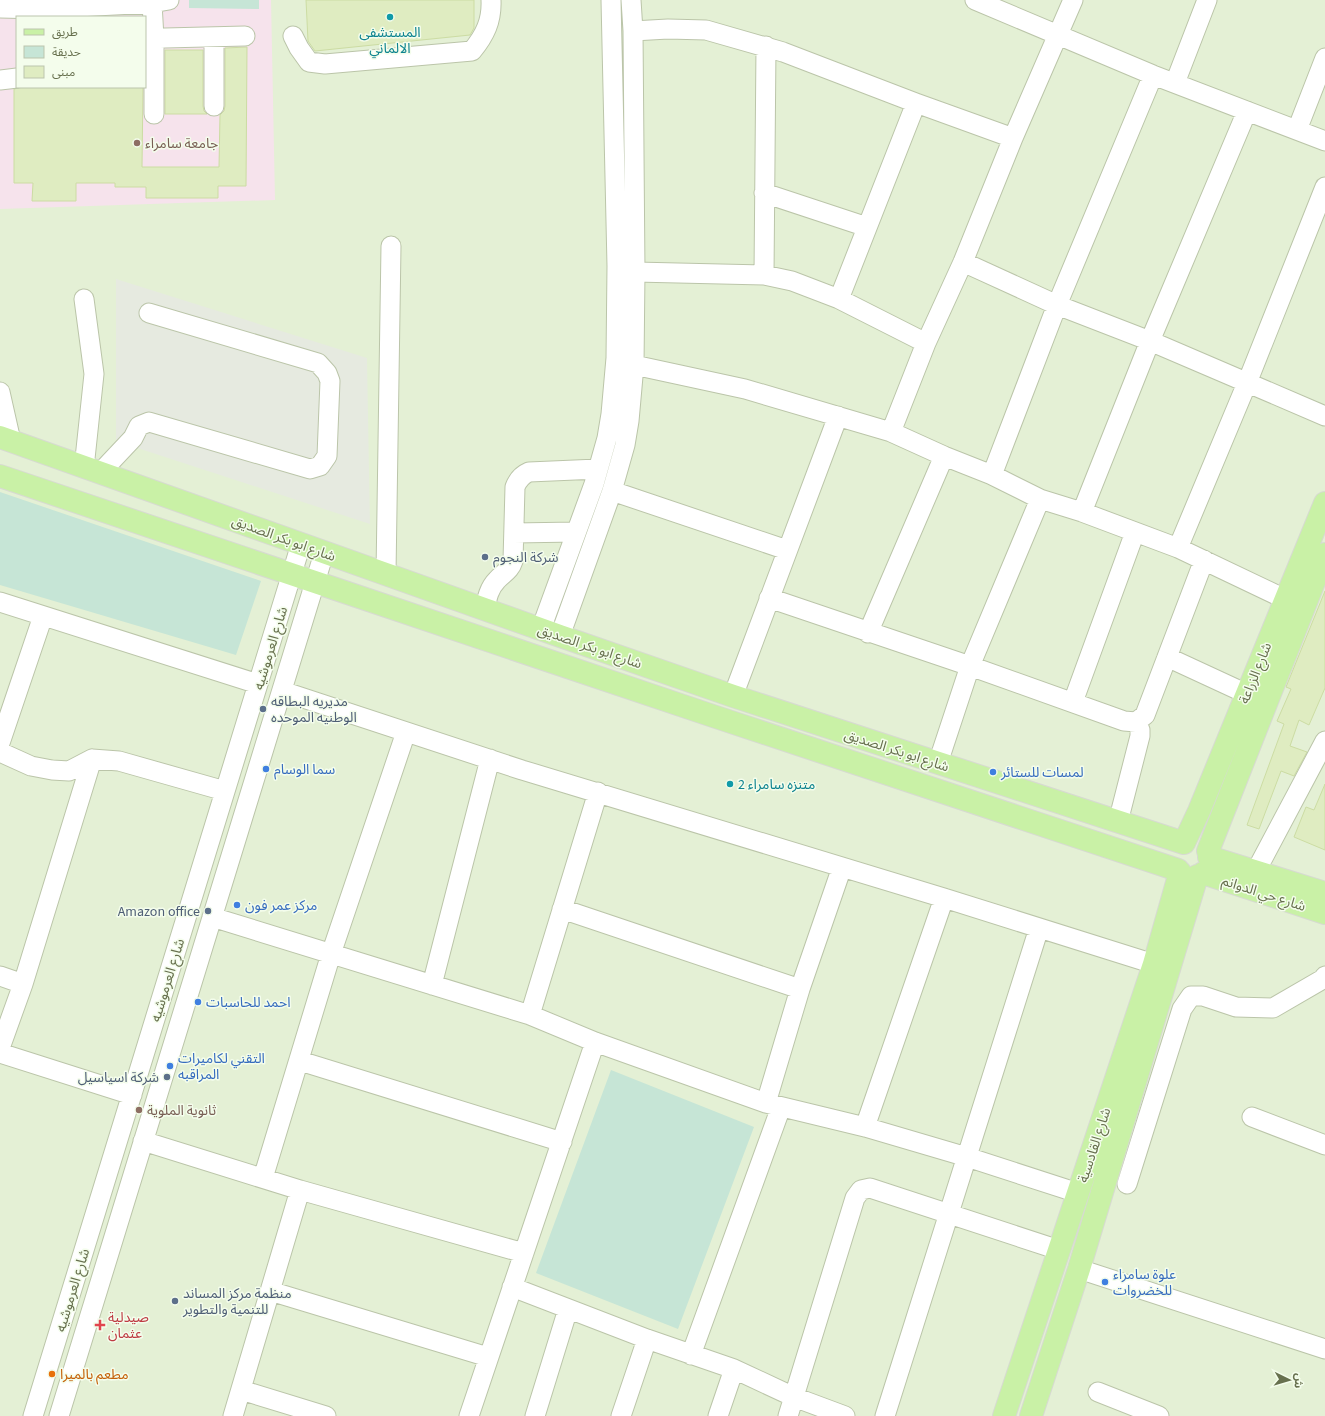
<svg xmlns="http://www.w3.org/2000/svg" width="1325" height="1416" font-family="'Source Sans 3','Noto Sans Arabic',sans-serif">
	<rect width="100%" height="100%" fill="#f0fae6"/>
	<path fill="#e4f0d5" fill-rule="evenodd" d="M0 0H1325V1416H0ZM17 17H145V87H17Z"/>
	<path fill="#e6eae0" d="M116 279 367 358 370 524 116 441Z"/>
	<path fill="#f6e3ec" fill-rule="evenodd" d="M0 0H271L275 200 0 209ZM17 17H145V87H17Z"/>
	<path fill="#c6e5d6" d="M189 0H259V9L189 8Z
		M0 492 261 581 236 655 0 585Z
		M611 1070 754 1127 678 1329 536 1273Z"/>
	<path fill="#dfecc1" stroke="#ccdca3" d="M306 0H474V28L470 35 315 51 308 41Z
		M247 47 246 186H218V198H146V187H115V183H76V201H32L33 183H14V89L23 87H143L142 167H219L220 115 224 111 225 106V48Z
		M165 50H203V106L204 111 207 114H165Z
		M1325 591V688L1309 725 1299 720 1290 746 1307 752 1294 776 1281 771 1259 829 1247 825 1284 724 1277 721 1291 689 1286 687Z
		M1325 784V850L1294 837 1306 807 1314 810Z"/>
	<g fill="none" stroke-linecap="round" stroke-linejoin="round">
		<defs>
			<path id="minor" d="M975 0 1153 75 1325 141
				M152 3 154 38V114
				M0 8 40 9 152 3 169 0
				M633 31 668 29 706 30 783 52 916 103 1013 138
				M293 36 299 48 309 62 325 64 472 51C485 35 492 21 491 0
				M214 37V106
				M145 39 165 38 245 36
				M0 80 17 78
				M1175 83 1207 0
				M1297 130 1325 58
				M764 193 867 227
				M963 262 1057 305 1150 341 1325 416
				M635 272 764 275 792 281 839 299 926 343
				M764 275 766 46
				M84 299 94 374 84 468
				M839 299 916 103
				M634 365 745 389 891 432 944 456 992 475 1040 499 1082 512 1178 548 1285 599
				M0 392 11 441
				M891 432 926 343 963 262 1013 138 1073 0
				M100 473 133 438 139 426 149 422 310 469 320 466 327 456 330 381 327 373 318 363 149 313
				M992 475 1057 305 1153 75
				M612 491 787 550
				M1082 512 1150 341 1247 111
				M514 533 576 532
				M1178 548 1247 383 1325 187
				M386 574 391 246
				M769 598 970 666 1124 721 1136 722 1145 715 1204 560
				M0 602 258 684
				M485 609C487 598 489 588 497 580 503 573 510 571 513 561L515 487C518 479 522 475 529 472L598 469
				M541 629 594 484 607 438 611 414 616 358 617 266 611 0
				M868 633 944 456
				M560 636 612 491 625 445 629 421 634 365 635 272 633 31 631 0
				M1167 657 1247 694
				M282 691 522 770 944 898 1154 964
				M733 696 838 416
				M1073 702 1135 532
				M0 743 43 616
				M0 752 31 766 52 770 69 771 92 759 119 761 225 791
				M938 763 970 666 1040 499
				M1118 822 1140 736V730L1136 722
				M1256 871 1325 741
				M562 909 800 989
				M212 917 530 1015 595 1042 766 1103 865 1127 967 1157 1078 1193
				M0 976 23 984
				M432 985 490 759
				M530 1015 598 792
				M0 1048 23 984 92 759
				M0 1053 132 1095
				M300 1061 562 1142
				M766 1103 800 989 842 867
				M1252 1117 1325 1145
				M865 1127 944 898
				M143 1141 300 1190 524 1253
				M263 1178 331 954 406 732
				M1127 1184 1182 1009 1191 996H1203L1236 1007 1273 1008 1323 979 1325 976
				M1079 1269 1325 1349
				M512 1287 647 1339 734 1369 794 1397 845 1416
				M270 1291 488 1357
				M691 1355 781 1107
				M241 1390 326 1416
				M1098 1392 1159 1416
				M33 1416 301 544
				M59 1416 324 553
				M233 1416 300 1190
				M469 1416 595 1042
				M535 1416 568 1309
				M621 1416 647 1339
				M718 1416 734 1369
				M788 1416 855 1198 861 1190 870 1188 1059 1250
				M885 1416 1039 928"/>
			<path id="major" d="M0 437 560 636 733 696 1184 843 1199 811 1325 503
				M0 476 713 716 1178 870
				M1208 851 1325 554
				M1209 857 1325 893
				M1203 873 1325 913
				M1004 1416 1154 964 1180 872
				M1031 1416 1079 1269 1197 876"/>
		</defs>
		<use href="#minor" stroke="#bbc5a9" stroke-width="21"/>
		<use href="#major" stroke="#d7dad1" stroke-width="24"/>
		<use href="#minor" stroke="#fff" stroke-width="19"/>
		<use href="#major" stroke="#c9f1a6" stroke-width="22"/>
	</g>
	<g fill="#0f9aa8" stroke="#f4fdec" stroke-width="1.5">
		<circle cx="390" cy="17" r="4"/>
		<circle cx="730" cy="784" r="4"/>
	</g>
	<g fill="#8d6e63" stroke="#f4fdec" stroke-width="1.5">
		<circle cx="137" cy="143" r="4"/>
		<circle cx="139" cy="1110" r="4"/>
	</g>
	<g fill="#5c6f8a" stroke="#f4fdec" stroke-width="1.5">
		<circle cx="485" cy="557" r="4"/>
		<circle cx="263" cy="709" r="4"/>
		<circle cx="208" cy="911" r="4"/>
		<circle cx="167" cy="1077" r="4"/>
		<circle cx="175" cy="1301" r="4"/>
	</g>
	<g fill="#3f7fe0" stroke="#f4fdec" stroke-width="1.5">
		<circle cx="266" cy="769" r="4"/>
		<circle cx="993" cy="772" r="4"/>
		<circle cx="237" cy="905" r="4"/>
		<circle cx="198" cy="1002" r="4"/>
		<circle cx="170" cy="1066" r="4"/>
		<circle cx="1105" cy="1282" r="4"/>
	</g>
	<path fill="#e0444e" stroke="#f4fdec" stroke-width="1.5" d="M98 1319h4v4h4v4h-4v4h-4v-4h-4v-4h4z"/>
	<circle fill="#e8710a" stroke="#f4fdec" stroke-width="1.5" cx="52" cy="1374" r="4"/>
	<g text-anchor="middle" stroke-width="3" stroke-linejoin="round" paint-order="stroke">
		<g font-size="14" fill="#0d838f" stroke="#f4fdec">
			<text x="390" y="37">المستشفى<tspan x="390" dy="16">الالماني</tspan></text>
			<text x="738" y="789" text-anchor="start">متنزه سامراء 2</text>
		</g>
		<g font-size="14" fill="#785e54" stroke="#f4fdec" text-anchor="start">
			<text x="145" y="148">جامعة سامراء</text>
			<text x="147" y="1115">ثانوية الملوية</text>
		</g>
		<g font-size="14" fill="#67704e" stroke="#f4fdec">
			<text transform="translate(284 538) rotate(20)" y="5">شارع ابو بكر الصديق</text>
			<text transform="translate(590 646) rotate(19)" y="5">شارع ابو بكر الصديق</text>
			<text transform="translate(270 648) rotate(-73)" y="5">شارع العرموشيه</text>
			<text transform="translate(1255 673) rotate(-68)" y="5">شارع الزراعة</text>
			<text transform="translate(897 750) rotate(18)" y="5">شارع ابو بكر الصديق</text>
			<text transform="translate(1264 893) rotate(18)" y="5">شارع حي الدوانم</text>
			<text transform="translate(167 980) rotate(-73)" y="5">شارع العرموشيه</text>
			<text transform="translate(1094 1145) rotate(-72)" y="5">شارع القادسية</text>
			<text transform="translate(72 1290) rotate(-73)" y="5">شارع العرموشيه</text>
		</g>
		<g font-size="14" fill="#4e5e75" stroke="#f4fdec" text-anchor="start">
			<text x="493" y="562">شركة النجوم</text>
			<text x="271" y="706">مديريه البطاقه<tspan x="271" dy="16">الوطنيه الموحده</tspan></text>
			<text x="200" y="916" text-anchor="end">Amazon office</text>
			<text x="159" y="1082" text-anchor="end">شركة اسياسيل</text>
			<text x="183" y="1298">منظمة مركز المساند<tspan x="183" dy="16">للتنمية والتطوير</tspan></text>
		</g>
		<g font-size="14" fill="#366cbe" stroke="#f4fdec" text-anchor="start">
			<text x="274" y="774">سما الوسام</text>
			<text x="1001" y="777">لمسات للستائر</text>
			<text x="245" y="910">مركز عمر فون</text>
			<text x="206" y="1007">احمد للحاسبات</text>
			<text x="178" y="1063">التقني لكاميرات<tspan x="178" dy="16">المراقبه</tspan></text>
			<text x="1113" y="1279">علوة سامراء<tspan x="1113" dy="16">للخضروات</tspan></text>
		</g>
		<g font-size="14" fill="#be3a42" stroke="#f4fdec" text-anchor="start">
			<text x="108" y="1322">صيدلية<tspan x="108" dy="16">عثمان</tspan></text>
		</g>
		<g font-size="14" fill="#c56008" stroke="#f4fdec" text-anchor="start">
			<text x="60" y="1379">مطعم بالميرا</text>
		</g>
	</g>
	<rect x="16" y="16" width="130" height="72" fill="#f4fdec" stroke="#bcc5ad"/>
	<rect x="24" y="29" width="20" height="6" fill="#c9f1a6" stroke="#bcc5ad"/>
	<text x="52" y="36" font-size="12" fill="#67704e">طريق</text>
	<rect x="24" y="46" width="20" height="12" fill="#c6e5d6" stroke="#bcc5ad"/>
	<text x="52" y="56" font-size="12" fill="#67704e">حديقة</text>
	<rect x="24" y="66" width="20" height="12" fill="#dfecc1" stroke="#bcc5ad"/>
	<text x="52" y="76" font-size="12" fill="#67704e">مبنى</text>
	<g transform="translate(1289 1380) rotate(95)" stroke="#f4fdec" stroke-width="3" paint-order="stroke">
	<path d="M0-3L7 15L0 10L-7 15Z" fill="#67704e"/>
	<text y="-6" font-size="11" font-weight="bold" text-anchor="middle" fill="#67704e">ش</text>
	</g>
</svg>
